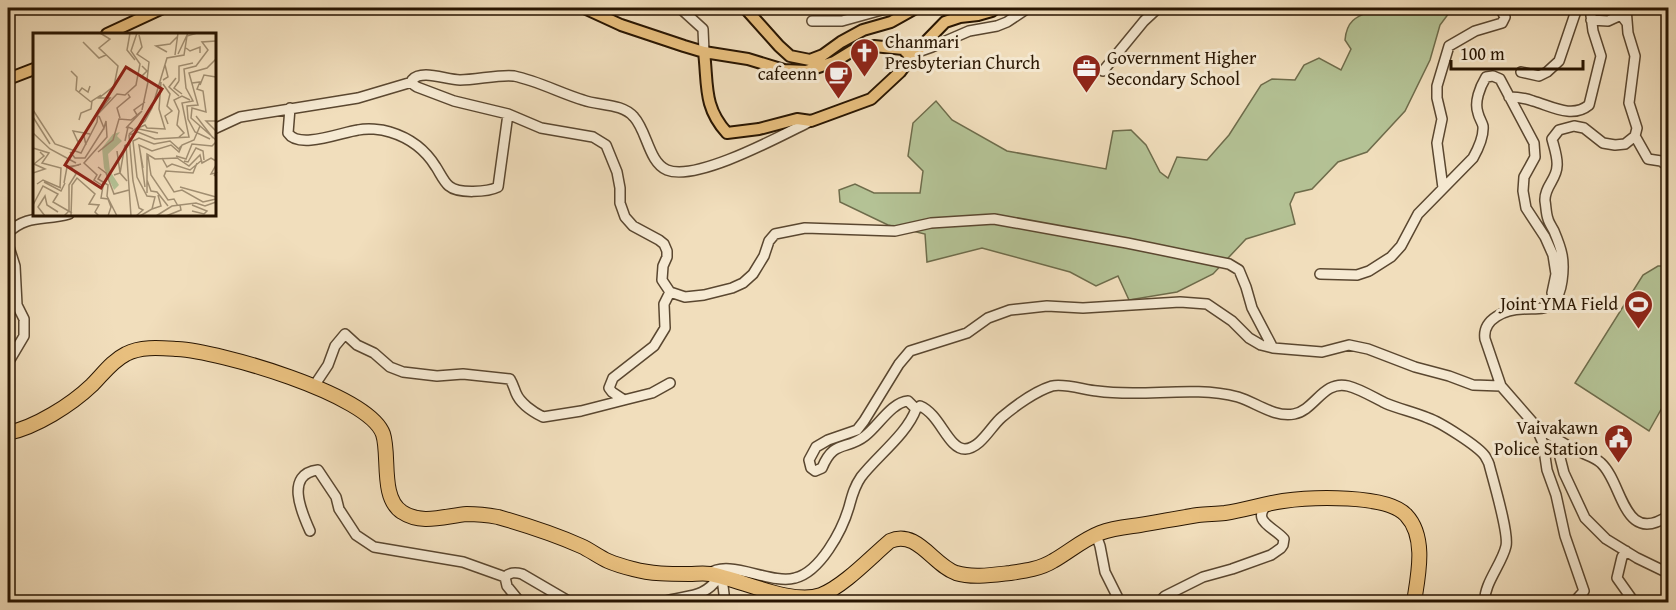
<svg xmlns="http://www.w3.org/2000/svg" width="1676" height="610" font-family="'Gentium Book Plus',serif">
	<rect width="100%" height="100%" fill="#f1debc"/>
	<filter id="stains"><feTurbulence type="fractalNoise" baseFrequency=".00333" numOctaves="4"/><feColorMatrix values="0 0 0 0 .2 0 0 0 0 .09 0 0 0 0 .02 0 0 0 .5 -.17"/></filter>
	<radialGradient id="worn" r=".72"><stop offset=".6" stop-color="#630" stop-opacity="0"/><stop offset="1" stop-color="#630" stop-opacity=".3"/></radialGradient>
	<path fill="#b4c295" stroke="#6e6c4b" stroke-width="1.5" d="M1378 8 1396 11 1397 8H1457L1452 9 1440 25 1430 60 1405 111 1367 152 1338 162 1312 189 1295 193 1290 204 1295 224 1246 239 1213 274 1177 292 1129 300 1118 276 1096 286 1070 272 982 248 927 262 925 234 888 225 840 202 839 190 855 184 874 193H920L923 171 908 156 913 123 936 101 952 120 1007 151 1106 169 1113 131 1131 130 1146 145 1160 172 1168 178 1177 157 1207 160 1229 135 1261 85 1272 79 1295 80 1304 65 1319 58 1341 70 1351 49 1345 40C1347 17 1360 16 1378 8Z
		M1658 266H1668V397L1649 431 1575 383 1643 275Z"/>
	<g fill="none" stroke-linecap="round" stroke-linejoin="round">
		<defs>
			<path id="minor" d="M680 8 703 29 704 52
				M1591 20 1608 21 1621 15 1627 23
				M812 21H842L889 8
				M915 53 932 47 969 31 997 26 1007 22 1028 8
				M1103 71 1144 21 1158 8
				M1521 72 1539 76 1547 72 1559 61 1577 8
				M1509 97C1517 97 1525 98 1533 101 1551 106 1572 119 1589 105L1601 56 1593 31 1590 8
				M290 108 288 133C299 150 342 132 358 130 367 128 381 129 390 132 410 138 425 149 436 167 440 173 444 182 449 186 458 194 488 192 498 187L508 114
				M811 121C782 135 697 182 667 170 649 163 647 131 634 117 622 103 599 106 583 100 560 93 538 81 514 76 501 74 476 80 460 80 446 80 422 69 412 80L414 85 417 87 454 101 508 114 541 128 593 137 606 145 617 172 620 188V203L625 217 633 226 659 240 664 244 667 251V257L663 266 662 280 670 292 685 297 704 295 732 288 743 283 753 274 764 256 769 241 775 234 805 228 895 231 931 223 994 219 1127 243 1229 264 1239 270 1246 287 1252 308 1273 348
				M214 129 240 117 358 98 412 82
				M1635 136 1648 159 1661 161 1668 166
				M1443 188 1437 143 1442 119 1437 98V86L1449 46 1475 31 1502 23 1505 17 1500 8
				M1320 274 1357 275 1369 271 1391 257 1401 246 1418 214 1473 158C1478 149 1484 137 1483 126 1482 122 1479 118 1478 113 1474 102 1480 87 1486 77L1493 76 1500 79 1534 143 1535 157 1524 177 1523 191 1526 208 1545 237 1553 255 1556 274 1552 293 1556 298
				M8 363 24 336V319L17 305 15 266 9 247 8 233C27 214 45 221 69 214
				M314 386 328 365 335 346 345 334 357 345 374 353 390 367 403 372 437 376 463 374 510 379C513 384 514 388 516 393 520 403 533 412 543 417L581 411 624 400 612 392 609 388 613 378 654 346 665 328 664 304 670 292
				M1501 386 1535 425 1543 443 1547 470 1556 495 1565 536 1584 591 1574 602
				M624 400 652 393 670 383
				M916 409 920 406C940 414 948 449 965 449 981 448 991 426 1002 417 1015 406 1036 391 1052 386 1064 383 1085 390 1097 391 1144 398 1191 385 1238 397 1255 402 1275 418 1294 414 1315 410 1323 380 1348 386 1360 389 1373 397 1385 403 1399 409 1414 412 1428 418 1440 422 1478 446 1485 456 1485 456 1489 463 1489 464 1493 480 1509 533 1506 546 1502 564 1483 585 1485 602
				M1536 426C1549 434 1562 443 1576 450 1583 454 1595 457 1601 463 1623 483 1623 546 1668 516
				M1555 438 1564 473 1585 518 1606 539 1637 558 1668 573
				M310 531C301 511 285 474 318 470L336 497 339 509 356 535 374 547 463 562 505 577
				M1096 535 1100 546 1105 572 1120 602
				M1626 551 1622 557 1617 578 1634 602
				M709 574C728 558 771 585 795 578 820 572 842 531 849 507 852 496 854 487 861 477 877 456 907 434 916 409L908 401C892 402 878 426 865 436 846 451 834 439 822 468L815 471 811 468 809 460 816 447 828 440 857 430 864 421 899 364 910 351 967 333 988 318 1010 310 1047 306 1083 308 1180 302 1207 304 1232 321 1249 338 1261 345 1273 348 1322 352 1349 345 1368 349 1415 367 1449 376 1473 385 1501 386 1485 339C1482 319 1506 309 1523 309 1535 308 1545 311 1554 302 1559 296 1561 288 1562 281 1565 260 1562 250 1554 231 1552 227 1549 223 1548 219 1546 214 1546 206 1545 201 1544 187 1557 179 1557 166 1558 158 1554 147 1552 139L1559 130 1574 126 1584 128 1603 143 1615 145 1625 144 1635 136 1637 128 1629 103 1635 56 1628 33 1626 8
				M722 578 725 602
				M520 602 507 586 505 577C510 572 515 572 522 574L570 602
				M663 602C686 594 703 600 719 577
				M1162 602V599L1165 596 1203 577 1232 569 1271 555 1281 548 1283 545 1284 539C1274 527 1250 521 1268 504
				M1183 602 1196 601 1221 602"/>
			<path id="major" d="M584 8 621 25 684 46 704 52 748 59 784 70 806 71 834 62 852 51 874 46 903 49 911 57 945 22 960 17 978 15 992 11 996 8
				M745 8 779 46 790 56 810 60 823 55 841 42 863 30 891 22 916 8
				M107 34 163 8
				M704 52C708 84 703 107 727 133L759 129 797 119 811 121 871 99 900 72 911 57
				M8 79 34 69"/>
			<path id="highway" d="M8 433C36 427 71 405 92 385 103 374 112 361 126 354 141 346 161 348 177 349 218 351 369 394 383 434 390 455 380 498 402 512 421 525 445 516 467 514 477 514 487 515 498 517 526 525 554 534 581 546 590 550 599 557 608 561 615 564 625 567 633 569 651 574 670 574 689 574 696 574 703 573 710 574 740 579 792 606 821 595 844 586 871 557 890 541 917 529 933 565 956 573 972 578 992 575 1010 573 1024 571 1040 569 1053 561 1069 552 1082 540 1100 533 1113 528 1126 527 1140 525 1159 522 1178 518 1198 515 1207 514 1216 514 1225 513 1245 510 1263 504 1283 501 1311 497 1387 494 1406 515 1427 537 1418 576 1414 602"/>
		</defs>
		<use href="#minor" stroke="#5a4730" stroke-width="12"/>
		<use href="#major" stroke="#281501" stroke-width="14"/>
		<use href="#highway" stroke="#281501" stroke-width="16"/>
		<use href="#minor" stroke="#f6ead3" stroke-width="9"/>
		<use href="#major" stroke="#e8bf7e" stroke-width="10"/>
		<use href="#highway" stroke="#e8bf7e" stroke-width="14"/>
	</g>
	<defs>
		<symbol id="church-pin" viewBox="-11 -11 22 30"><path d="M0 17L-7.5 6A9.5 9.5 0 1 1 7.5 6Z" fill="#8f2418" stroke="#f6ead3"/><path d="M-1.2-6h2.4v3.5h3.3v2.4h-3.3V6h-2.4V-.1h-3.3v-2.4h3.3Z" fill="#fff"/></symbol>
		<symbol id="office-pin" viewBox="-11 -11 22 30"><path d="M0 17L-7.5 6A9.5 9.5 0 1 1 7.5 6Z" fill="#8f2418" stroke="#f6ead3"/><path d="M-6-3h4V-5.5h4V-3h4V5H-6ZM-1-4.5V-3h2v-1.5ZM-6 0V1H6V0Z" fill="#fff"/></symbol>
		<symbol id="cafe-pin" viewBox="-11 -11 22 30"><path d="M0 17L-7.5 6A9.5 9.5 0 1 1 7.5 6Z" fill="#8f2418" stroke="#f6ead3"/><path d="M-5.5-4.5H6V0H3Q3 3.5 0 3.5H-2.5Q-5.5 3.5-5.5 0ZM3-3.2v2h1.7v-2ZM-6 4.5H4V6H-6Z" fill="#fff"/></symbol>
		<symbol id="stadium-pin" viewBox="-11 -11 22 30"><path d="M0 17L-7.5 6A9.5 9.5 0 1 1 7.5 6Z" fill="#8f2418" stroke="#f6ead3"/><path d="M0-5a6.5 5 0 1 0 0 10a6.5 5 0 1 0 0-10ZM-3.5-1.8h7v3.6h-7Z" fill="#fff"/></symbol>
		<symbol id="civic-pin" viewBox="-11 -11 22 30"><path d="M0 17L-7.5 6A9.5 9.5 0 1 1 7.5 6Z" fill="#8f2418" stroke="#f6ead3"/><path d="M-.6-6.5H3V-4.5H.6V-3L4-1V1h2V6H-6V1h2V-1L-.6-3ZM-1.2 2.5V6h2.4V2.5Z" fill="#fff"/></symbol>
	</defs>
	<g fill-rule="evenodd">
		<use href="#church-pin" x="848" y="36" width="33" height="45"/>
		<use href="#office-pin" x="1070" y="52" width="33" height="45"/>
		<use href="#cafe-pin" x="822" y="58" width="33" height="45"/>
		<use href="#stadium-pin" x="1622" y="288" width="33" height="45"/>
		<use href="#civic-pin" x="1602" y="422" width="33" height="45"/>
	</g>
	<g text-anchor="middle" stroke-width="6" stroke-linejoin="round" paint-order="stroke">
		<g font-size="18" fill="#281501" stroke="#f6ead3" text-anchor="end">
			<text x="885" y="48" text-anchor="start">Chanmari<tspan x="885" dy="21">Presbyterian Church</tspan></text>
			<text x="1107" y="64" text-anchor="start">Government Higher<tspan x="1107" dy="21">Secondary School</tspan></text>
			<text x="817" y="80">cafeenn</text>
			<text x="1618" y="310">Joint YMA Field</text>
			<text x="1598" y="434">Vaivakawn<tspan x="1598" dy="21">Police Station</tspan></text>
		</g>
	</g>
	<g transform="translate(33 33)">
		<rect width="183" height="183" fill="#f1debc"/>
		<path d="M87 99 84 103 89 108 75 121 77 138 86 152 81 157 71 135 69 115 80 101Z" fill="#b4c295"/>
		<path fill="none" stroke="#a18e71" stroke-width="1.5" d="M67 0 77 6 66 15 85 33 81 53 66 65H77L68 76M97 0 94 17 102 27M106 2 109 14 104 21 116 29 114 47M50 9 66 25 73 22M153 15 157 18 167 14V20M134 19 123 13 137 11 144 4M145 21 155 0M142 22 145 0M109 33 114 38 108 44 115 49 109 77M38 38 44 44 43 57 58 69M143 45 136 54 146 63M130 47 135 44 132 32M146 48V33L160 30M146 48 141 55 149 61M159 50 167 49 164 56 170 58 173 79 159 75 158 85 183 107M130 51 137 61 134 73 139 78 132 83 135 91M167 52 171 42 183 44M46 59 49 55 55 59 57 53M0 77 22 111 48 120 64 89 65 81 84 61 92 62 103 52 107 31 98 18 104 0M104 82 101 77 112 69M66 83 71 95 73 88 74 104 51 130 64 142 61 147 70 153 68 165 75 166 78 174 75 183M163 83 180 105M0 84 17 111M87 85 84 75 97 64 95 61M46 87 48 80 58 76 59 68 68 62M183 88H173L183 98M105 95 112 92 114 95 132 96 126 76 128 49M106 96 125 100M0 100 17 116 43 130M96 101 112 88 119 75 134 25 151 22 154 3 164 0M146 104 151 100 144 92 146 78 141 67 149 63 157 67M177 106 162 99 155 86 154 73 165 72 156 40 174 35 183 26M92 108 95 94 100 96M93 111 98 183M53 112 51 103 45 109 40 98 57 101M92 112 87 140 94 148M0 115 16 120 9 130 28 135 27 154M107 118 112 154M37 119 42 125H52L71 95M65 119 80 107 86 86 98 87 109 78 93 95M115 123 118 142 135 167 141 166 145 173M143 123 153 126 159 111 179 113 183 109M129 125 134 134 139 131 157 137 169 127M151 128 155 129 163 115 170 118 171 127M164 130 160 140 133 138 131 143 141 159 149 157 170 169 183 166M65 134 73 140 81 161 96 157M110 135 106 112 119 118 138 112 146 119 149 112 161 107 167 93M0 140 12 136 1 131 11 123 7 119M68 141 65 146 75 152 74 163 84 183M81 142 87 140 84 118M181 143 183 140 178 141 183 132M114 147 118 158 124 159 135 173M11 149 28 158 32 150M31 150 34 134 46 132M4 151 10 147 28 155M147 154 183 164M114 160V121L122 126 144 125 156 133 167 122 169 130 178 125 183 128M0 172 10 153 25 161 20 169 39 180M119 176 128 173 125 162M159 178 171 181 174 178 159 172M12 183 5 174 12 163 14 172 25 179M31 183 36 178V152L43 141 38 134 48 131M38 183 39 152 44 145 62 161 56 171 66 172 62 179 66 183M103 183 110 177 106 175 100 148 96 102 105 99 122 106 156 104 149 70 160 68 153 55 151 36 163 33 175 17 169 9 183 8M107 183 119 176 122 164 114 163 104 144 100 108 106 105 121 111 137 108 146 116 148 113M123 183 139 173 163 170 172 173 183 169M133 183 148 177 147 172"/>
		<path fill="#8f2418" fill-opacity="0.15" stroke="#8f2418" stroke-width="3" d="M93 34 129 56 68 155 32 132Z"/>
		<rect width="183" height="183" fill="none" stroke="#281501" stroke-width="3"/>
	</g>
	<rect width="1676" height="610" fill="none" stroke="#f1debc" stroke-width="30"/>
	<rect x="9" y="9" width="1658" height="592" fill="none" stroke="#281501" stroke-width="3"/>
	<rect x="15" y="15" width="1646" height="580" fill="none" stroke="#281501" stroke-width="1.5"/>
	<path d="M1451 60v9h132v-9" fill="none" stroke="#281501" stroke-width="3"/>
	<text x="1460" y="60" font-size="18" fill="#281501" stroke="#f6ead3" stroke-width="4.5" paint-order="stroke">100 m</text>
	<rect width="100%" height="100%" filter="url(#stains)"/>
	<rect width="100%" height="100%" fill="url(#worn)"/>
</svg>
